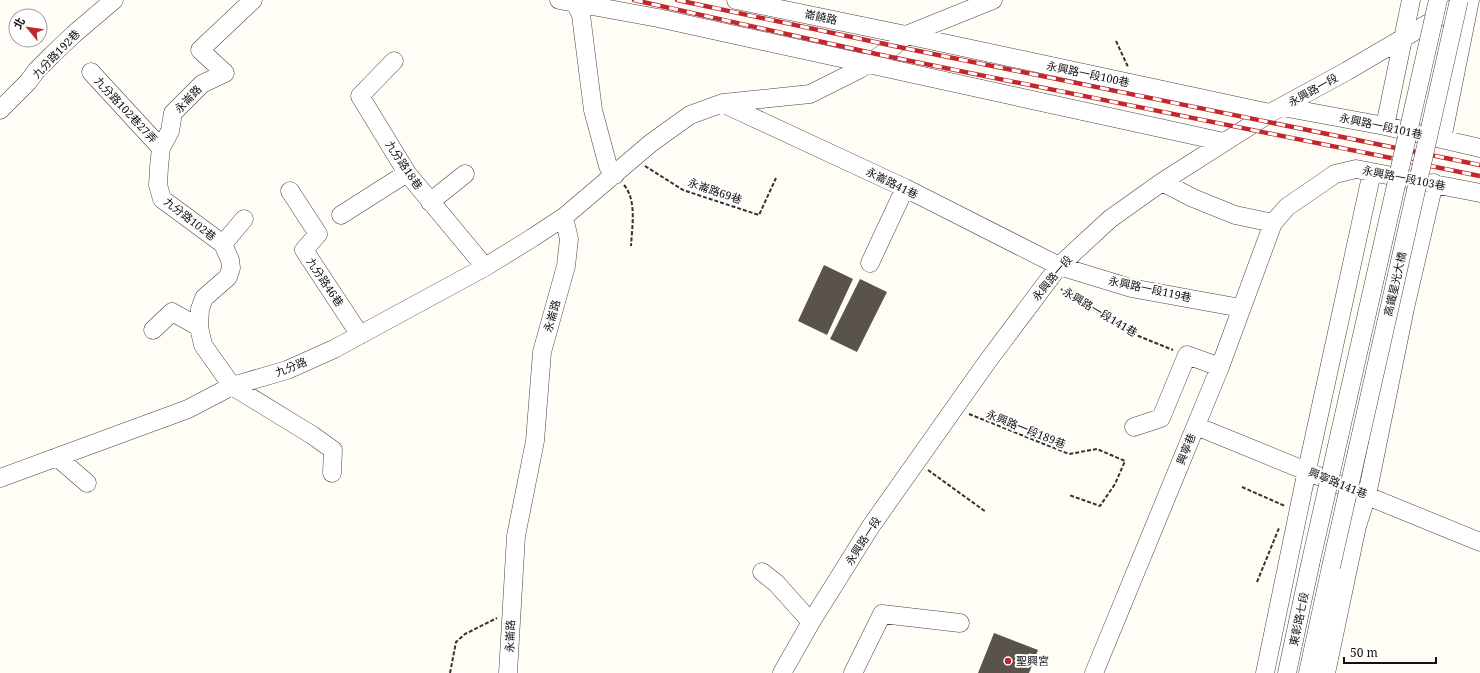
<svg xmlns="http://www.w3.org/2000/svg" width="1480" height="673" font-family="'Noto Serif','Noto Sans TC',serif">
	<rect width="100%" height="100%" fill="#fffdf5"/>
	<path fill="#5a524d" d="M824 265 853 279 827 335 798 321Z
		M860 279 887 292 857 352 830 339Z
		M994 633 1038 650 1029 673H978Z"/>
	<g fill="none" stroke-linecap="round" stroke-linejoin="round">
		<defs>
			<path id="minor" d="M253 0 200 50 225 73 202 84 173 113 170 131 161 148 159 167 158 185 162 199 223 244 230 260 231 268 228 277 204 298 200 309 199 327 203 345 232 386 312 435 333 450 332 473
				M559 0 658 18 1224 142
				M736 0 906 35 1270 113
				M575 3 581 15 593 110 608 166 615 175
				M394 61 360 96 407 173 485 267
				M91 72 161 148
				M724 104 905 188 1059 266 1131 288 1241 308
				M1282 107 1385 126 1480 148
				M0 110 28 82 36 71 52 55 74 34 114 0
				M1385 126 1411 0
				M1442 139 1470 0
				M1162 182 1193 198 1235 215 1273 223
				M290 191 318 234 304 250 360 335
				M430 202 465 174
				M341 215 407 173
				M223 244 244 219
				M870 263 905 188
				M153 330 172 312 199 327
				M1196 426 1480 542
				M1134 427 1161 418 1187 355 1220 367
				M57 457 87 483
				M0 478 188 409 232 386 287 370 334 349 485 267 532 238 564 217 651 143 690 115 723 103 810 94 860 69 894 46 906 35 993 0
				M762 572 776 583 811 622
				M508 673 516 536 535 441 542 352 566 266 569 239 564 217
				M782 673 811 622 871 526 987 362 1059 266 1110 219 1162 182 1270 113 1347 71 1468 0
				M853 673 882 614 960 623
				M1094 673 1220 367 1273 223 1287 207 1335 174 1356 169 1480 193
				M1265 673 1307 470 1372 172
				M1287 673 1310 565
				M1308 673 1331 567
				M1326 673 1357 526 1367 495 1405 308 1434 183"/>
		</defs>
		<use href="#minor" stroke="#444" stroke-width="19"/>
		<path stroke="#333" stroke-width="2" stroke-dasharray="4 2" stroke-linecap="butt" d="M1116 41 1128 67
			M645 166 683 190 759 215 776 178
			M624 185C637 200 632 227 631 246
			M1061 289 1131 333 1173 350
			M969 414 1069 454 1097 449 1125 461 1115 484 1100 506 1069 495
			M928 470 986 512
			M1242 487 1285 506
			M1257 582 1279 528
			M450 673 456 642 465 634 497 618"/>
		<use href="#minor" stroke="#fff" stroke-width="18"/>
		<defs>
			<path id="rail" d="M634 0 881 55 1480 176
				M677 0 894 46 1480 165"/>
		</defs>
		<use href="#rail" stroke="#c4262e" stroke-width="4.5"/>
		<use href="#rail" stroke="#fff" stroke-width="3" stroke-dasharray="9" stroke-linecap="butt"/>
		<defs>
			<path id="minor-bridge" d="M1310 565 1438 0
				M1331 567 1459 0"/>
		</defs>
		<use href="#minor-bridge" stroke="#444" stroke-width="19" stroke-linecap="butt"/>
		<use href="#minor-bridge" stroke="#fff" stroke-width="18"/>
	</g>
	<circle fill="#c4262e" stroke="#fff" stroke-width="1.5" cx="1008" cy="661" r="4"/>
	<g text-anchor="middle" stroke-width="4" stroke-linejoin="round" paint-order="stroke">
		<g font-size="11" fill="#111" stroke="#fff">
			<text transform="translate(821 17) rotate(12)" y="4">崙饒路</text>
			<text transform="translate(56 54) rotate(-46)" y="4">九分路192巷</text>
			<text transform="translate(1088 74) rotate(12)" y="4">永興路一段100巷</text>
			<text transform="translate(1313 90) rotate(-29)" y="4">永興路一段</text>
			<text transform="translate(188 99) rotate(-46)" y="4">永崙路</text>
			<text transform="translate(126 110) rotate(47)" y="4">九分路102巷27弄</text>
			<text transform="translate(1381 126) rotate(12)" y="4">永興路一段101巷</text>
			<text transform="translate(404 165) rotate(56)" y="4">九分路18巷</text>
			<text transform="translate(1404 178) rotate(11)" y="4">永興路一段103巷</text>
			<text transform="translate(892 183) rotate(26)" y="4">永崙路41巷</text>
			<text transform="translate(715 191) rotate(19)" y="4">永崙路69巷</text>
			<text transform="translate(190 219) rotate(38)" y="4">九分路102巷</text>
			<text transform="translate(1052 278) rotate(-50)" y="4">永興路一段</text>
			<text transform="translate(325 282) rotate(56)" y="4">九分路46巷</text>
			<text transform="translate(1395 284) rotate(-77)" y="4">高鐵星光大橋</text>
			<text transform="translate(1150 289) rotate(12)" y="4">永興路一段119巷</text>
			<text transform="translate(1100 312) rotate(31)" y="4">永興路一段141巷</text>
			<text transform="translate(552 316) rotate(-74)" y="4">永崙路</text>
			<text transform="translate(291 367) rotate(-21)" y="4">九分路</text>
			<text transform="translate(1026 429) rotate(22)" y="4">永興路一段189巷</text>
			<text transform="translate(1186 449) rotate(-68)" y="4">興寧巷</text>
			<text transform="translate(1338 483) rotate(22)" y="4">興寧路141巷</text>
			<text transform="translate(863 541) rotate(-57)" y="4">永興路一段</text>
			<text transform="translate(1299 619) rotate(-78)" y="4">東彰路七段</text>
			<text transform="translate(510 636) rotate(-88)" y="4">永崙路</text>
		</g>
		<g font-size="11" fill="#111" stroke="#fff" text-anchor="start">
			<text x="1016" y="665">聖興宮</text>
		</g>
	</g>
	<g transform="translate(28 28) rotate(299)"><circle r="19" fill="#ffffff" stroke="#a0a0a0"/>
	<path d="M0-3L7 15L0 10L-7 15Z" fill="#c4262e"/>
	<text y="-6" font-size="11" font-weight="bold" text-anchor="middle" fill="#111111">北</text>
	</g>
	<path d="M1344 657v6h92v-6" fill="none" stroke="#111111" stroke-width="2"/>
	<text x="1350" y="657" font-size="12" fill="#111111" stroke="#ffffff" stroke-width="3" paint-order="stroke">50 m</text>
</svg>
